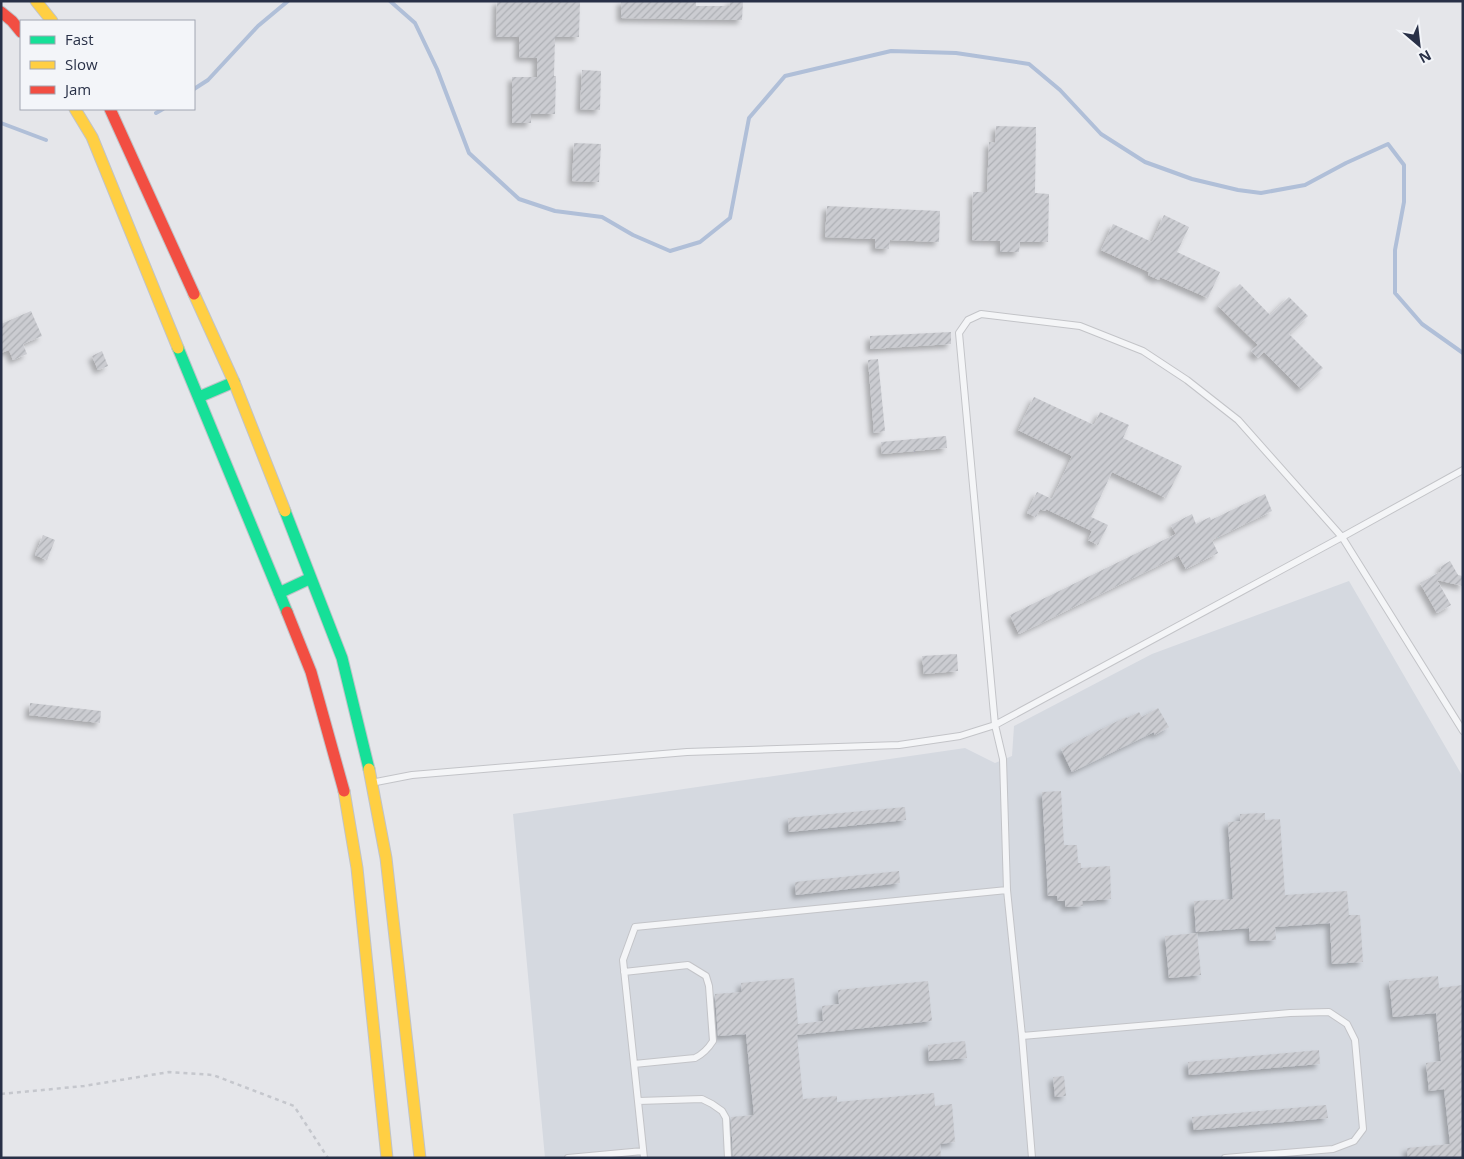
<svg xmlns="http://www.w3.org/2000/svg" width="1464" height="1159" font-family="'Open Sans',sans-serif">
	<defs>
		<pattern id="building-hatch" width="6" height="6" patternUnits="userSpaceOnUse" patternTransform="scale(1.25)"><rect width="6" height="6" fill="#cbccd1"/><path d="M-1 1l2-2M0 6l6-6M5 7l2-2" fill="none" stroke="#aeb0b5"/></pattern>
		<filter id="shadow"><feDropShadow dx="-4" dy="4" stdDeviation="2.5" flood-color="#0004"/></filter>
	</defs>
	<rect width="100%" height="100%" fill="#e5e6ea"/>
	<path fill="#d5d9e0" d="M1349 581 1463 777V1158H545L513 814 965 748 995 763 1012 756 1014 726 1152 654Z"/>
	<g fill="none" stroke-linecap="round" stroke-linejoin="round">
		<path stroke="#b0bfd8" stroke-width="4" d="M390 1 415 23 437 69 469 153 519 199 555 211 602 217 633 235 670 251 700 242 730 218 749 118 785 76 891 51 956 53 1029 64 1060 90 1101 134 1145 162 1192 179 1238 190 1261 193 1305 185 1346 163 1388 144 1404 165V202L1395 250V293L1422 324 1463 353
			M194 89 208 80 258 26 288 1
			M156 113 163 109
			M1 123 46 140"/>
	</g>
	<path fill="url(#building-hatch)" filter="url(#shadow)" d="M497 1H580L579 37H555L554 76H556L555 114H531V123H512V77H537V58L519 57V37H496Z
		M621 1H696V6H730V1H743L742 20 621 18Z
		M582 70 601 71 600 110 580 109Z
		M996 126 1036 127 1035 193 1049 194 1048 242H1020L1019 252H1000V241L972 240 973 192H987L989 142 995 143Z
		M574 143 601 144 599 182 572 181Z
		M827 206 940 211 939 242 890 240 889 249 875 248V239L825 237Z
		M1164 215 1189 227 1177 252 1220 272 1208 298 1160 277 1159 280 1148 275 1149 272 1101 250 1113 224 1152 242Z
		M1240 284 1270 315 1289 297 1308 316 1289 334 1323 368 1301 389 1264 352 1258 358 1251 351 1258 345 1218 306Z
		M31 311 42 336 23 344 27 354 13 360 9 350 1 353V324Z
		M951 332V344L870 349V336Z
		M102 351 108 366 98 370 92 356Z
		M878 359 885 431 874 433 868 360Z
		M1034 397 1094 425 1100 412 1129 425 1123 438 1182 466 1166 498 1112 472 1091 517 1108 525 1098 545 1088 540 1092 531 1046 509 1045 511 1040 509 1036 517 1027 513 1037 492 1052 499 1072 456 1018 430Z
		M946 436 947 448 882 454 881 442Z
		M1265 494 1272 511 1212 540 1218 553 1186 569 1179 556H1178L1019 634 1010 615 1176 534 1171 525 1192 514 1196 524 1210 517 1211 520Z
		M43 535 55 540 47 560 35 555Z
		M1450 561 1458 575 1463 576V586L1437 580 1451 605 1437 613 1420 583 1442 571 1440 567Z
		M957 654 958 671 924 674 922 656Z
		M30 703 101 711 100 723 29 715Z
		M1158 708 1169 727 1155 735 1154 732 1072 772 1061 749 1126 717 1127 718 1139 712 1142 717Z
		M1061 791 1064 845H1077L1078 863H1081V868L1110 866 1111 899 1082 901 1083 906 1065 907V901H1058L1057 896H1048L1042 792Z
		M905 807 906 820 789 832 788 818Z
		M1265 813V820L1280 819 1285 895 1347 891 1349 915H1360L1363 962 1332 964 1330 923 1275 927 1276 940 1250 941 1249 928 1196 932 1194 901 1233 899 1228 822 1240 821V814Z
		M899 871 900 883 796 895 795 882Z
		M1197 933 1201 975 1169 978 1165 936Z
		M1438 976 1439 988 1463 985V1158H1408L1407 1148 1450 1144 1444 1089 1429 1091 1426 1063 1441 1061 1436 1013 1393 1017 1389 981Z
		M794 978 798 1024 823 1021 822 1006 839 1004 838 990 928 981 932 1021 797 1035 803 1099 837 1096V1102L934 1093 935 1106 952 1104 955 1142 940 1144 941 1157 733 1158 731 1117 754 1115 746 1034 718 1036 715 994 742 992 741 983Z
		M965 1041 967 1058 929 1061 928 1045Z
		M1319 1050 1320 1064 1189 1075 1188 1062Z
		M1064 1076 1066 1096 1055 1097 1053 1077Z
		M1326 1105 1328 1118 1194 1130 1192 1117Z"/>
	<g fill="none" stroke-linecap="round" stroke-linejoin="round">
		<defs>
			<path id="lane" d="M376 782 412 775 687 752 899 745 960 736 995 725 1342 537 1463 470
				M624 972 688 965 706 976 709 986 713 1041C708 1049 703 1054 695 1058L634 1064
				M1022 1036 1290 1013 1329 1012 1347 1024 1355 1040 1363 1129 1354 1141 1333 1149 1225 1158
				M638 1101 702 1099 712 1104 722 1111 726 1118 728 1158
				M568 1158 643 1151
				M644 1158 623 960 635 927 1007 890
				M1032 1158 1022 1036 1007 890 1003 759 995 725 959 333 968 320 981 314 1080 326 1143 351 1187 380 1238 420 1342 537 1463 731"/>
			<path id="fast" d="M178 348 287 612
				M199 397 234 382
				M285 511 342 658 369 769
				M279 593 311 578"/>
			<path id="slow" d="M36 1 52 21
				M75 109 92 137 178 348
				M194 294 234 382 285 511
				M369 769 386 858 420 1158
				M344 791 357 868 387 1158"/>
			<path id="jam" d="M1 12 12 21 21 32
				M110 109 194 294
				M287 612 311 672 344 791"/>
		</defs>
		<use href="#lane" stroke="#c3c4c8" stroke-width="8"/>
		<use href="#fast" stroke="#c0c3c8" stroke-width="13"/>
		<use href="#slow" stroke="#c0c3c8" stroke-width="13"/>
		<use href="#jam" stroke="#c0c3c8" stroke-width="13"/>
		<path stroke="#c5c7cd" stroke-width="2.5" stroke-dasharray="4 4" stroke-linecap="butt" d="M1 1094 84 1086 169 1072 213 1075 294 1106 328 1158"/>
		<use href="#lane" stroke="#f4f5f7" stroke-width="6"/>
		<use href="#fast" stroke="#16e098" stroke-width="11"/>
		<use href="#slow" stroke="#ffcf43" stroke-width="11"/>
		<use href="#jam" stroke="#f24e42" stroke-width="11"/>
	</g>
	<rect width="1464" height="1159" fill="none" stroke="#283047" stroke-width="5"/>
	<rect x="20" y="20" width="175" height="90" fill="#f3f5f9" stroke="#a2a6b2"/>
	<rect x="30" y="36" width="25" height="8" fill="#16e098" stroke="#a2a6b2"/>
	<text x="65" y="45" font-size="15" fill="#283047">Fast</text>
	<rect x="30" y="61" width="25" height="8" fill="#ffcf43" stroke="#a2a6b2"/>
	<text x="65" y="70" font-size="15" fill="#283047">Slow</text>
	<rect x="30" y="86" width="25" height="8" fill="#f24e42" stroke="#a2a6b2"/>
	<text x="65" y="95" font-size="15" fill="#283047">Jam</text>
	<g transform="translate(1419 45) rotate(152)" stroke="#f3f5f9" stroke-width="4" paint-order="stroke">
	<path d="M0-4L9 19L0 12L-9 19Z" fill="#283047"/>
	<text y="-8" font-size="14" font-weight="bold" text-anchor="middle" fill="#283047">N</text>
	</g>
</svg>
